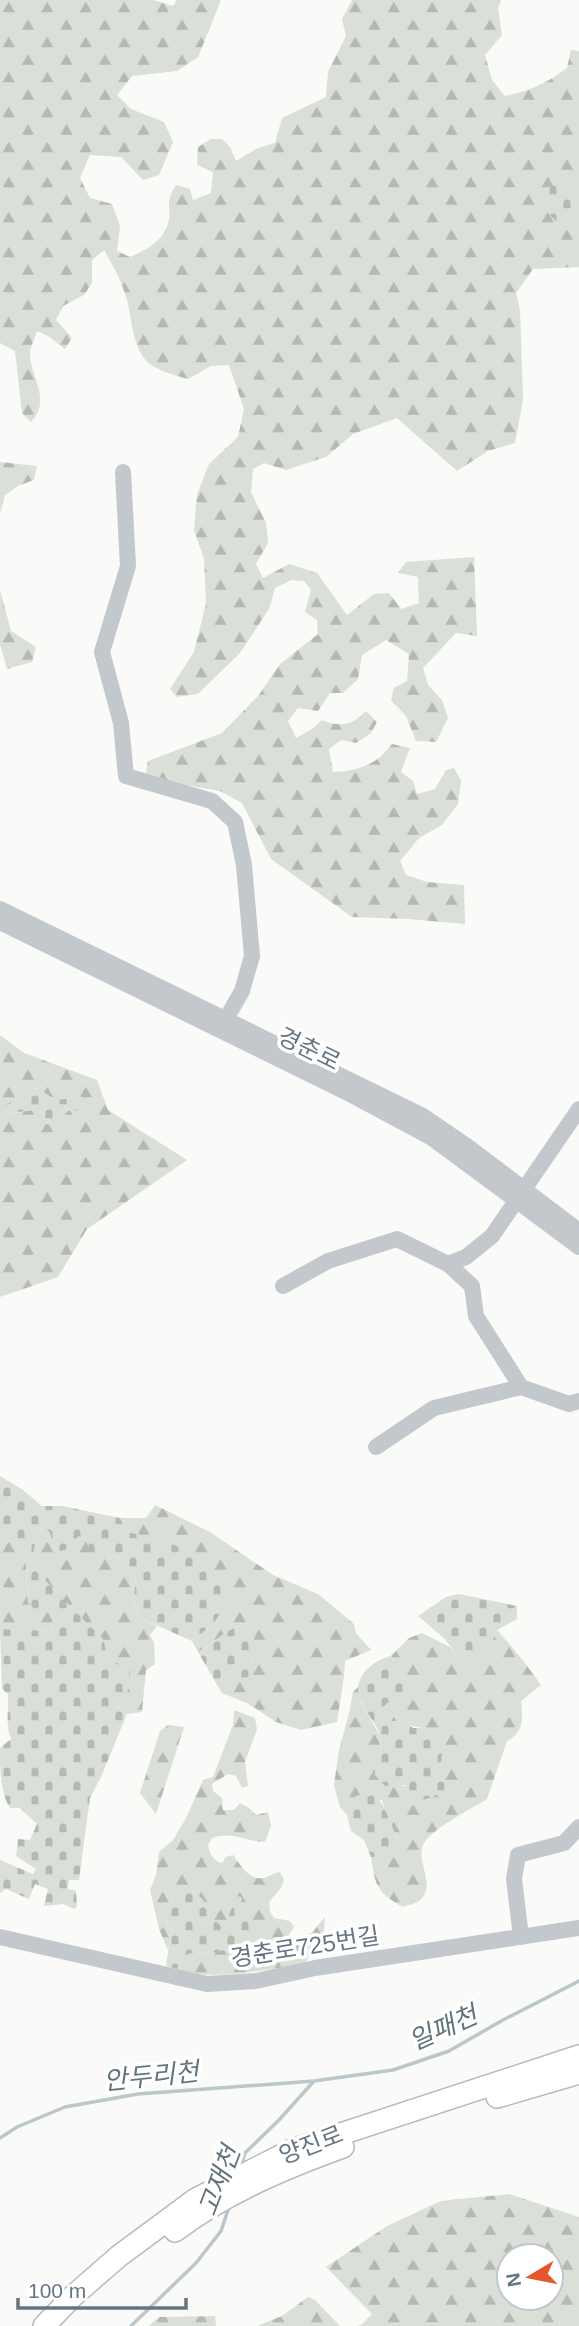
<svg xmlns="http://www.w3.org/2000/svg" width="579" height="2326" font-family="Arial,'Noto Sans KR',sans-serif">
	<defs>
		<pattern id="forest-firs" width="22" height="20" patternUnits="userSpaceOnUse" patternTransform="scale(1.75)"><rect width="22" height="20" fill="#dadfd7"/><path d="M5 1l3.5 6h-7zM16 11l3.5 6h-7z" fill="#b4b9b4"/></pattern>
		<pattern id="cemetery-stones" width="16" height="16" patternUnits="userSpaceOnUse" patternTransform="scale(1.75)"><rect width="16" height="16" fill="#dadfd7"/><path d="M2 7V4a2 2 0 0 1 4 0v3zM10 15v-3a2 2 0 0 1 4 0v3z" fill="#b4b9b4"/></pattern>
	</defs>
	<rect width="100%" height="100%" fill="#fafaf8"/>
	<path fill="url(#forest-firs)" fill-rule="evenodd" d="M0 0H153L173 6 177 0H221L198 57 177 71 132 76 117 95 131 109 164 122 173 142 159 175 143 180 121 157 90 155 80 178 90 198 112 204 120 226 117 251 130 257C146 250 162 242 168 224 173 206 163 205 176 185L190 189 193 200 211 193 213 172 197 165 198 147 211 139H222L230 147 236 161 258 148 275 143 282 118 326 97 328 72 346 36 342 19 352 0H501L498 8 502 35 485 55 492 80 505 96C528 92 549 82 567 68L571 50 579 51V267L533 269 516 293 520 310 523 400 515 443 488 451 457 471 397 418 353 434 326 457 286 470 264 463 253 469 251 492 266 523 268 543 256 564 263 578 289 564 317 573 347 615 374 594 389 593 401 609 419 603 418 577 398 573 406 562 474 557 477 636 456 633 423 668 428 685 442 700 448 718 436 742 416 741 406 716 391 700 394 688 407 681 409 654 386 640 362 655 358 679 343 693H330L318 711 298 708 288 721 296 738 312 729 322 720C340 728 352 725 366 711L377 722 371 733 356 743 341 740 329 749 333 772C359 771 376 765 392 744L410 748 401 772 413 781 417 794 435 789 446 770 454 768 461 781 458 804 442 825 419 838 400 861 406 875 427 882 464 885 465 924 408 919 352 917 271 859 242 803 220 791 145 778 148 761 222 733 258 696 280 664 318 634 317 620 305 612 311 590 304 581 291 580 275 588 269 609 240 653 198 694 177 697 170 689 194 652 206 603 204 559 194 530 197 495 209 464 238 437 244 409 229 365 211 366 188 379C174 375 153 370 144 358 132 341 132 320 127 300 122 282 114 267 104 250L92 260V283L84 295 63 306 56 320 72 338 65 349 48 336 37 331C35 337 31 346 30 352 29 377 53 398 31 422L22 413 15 351 0 343Z
		M0 462 37 466 34 480 18 486 5 495 0 514Z
		M0 590 11 631 36 647 32 662 7 669 0 644Z
		M0 1035 24 1053 97 1080 108 1110 187 1160 87 1229 58 1277 0 1297V1115L32 1110 43 1113 54 1126 78 1095C51 1106 52 1093 29 1086L8 1105 0 1104Z
		M155 1505 210 1532 273 1575 318 1594 354 1624 356 1633 371 1650 345 1661 344 1676 337 1722 301 1730 276 1722 247 1703 222 1693 216 1683 230 1671 248 1666 252 1659 239 1626C221 1633 215 1643 198 1652L192 1641 213 1624 166 1541 127 1532 120 1518H146Z
		M0 1528 7 1539 20 1545 26 1563 28 1603 53 1612 51 1631 0 1629Z
		M43 1528 51 1532 53 1547 61 1551 74 1547 78 1536 88 1540 100 1559 115 1556 136 1573 134 1597 138 1617 157 1626 150 1635 154 1643 155 1664 146 1670 142 1712 127 1714 118 1710 121 1697 105 1659 82 1620 49 1585 31 1562 36 1535Z
		M497 1630 522 1659 541 1685 521 1701C523 1719 524 1732 507 1741L487 1799C470 1810 434 1827 424 1843 414 1861 438 1885 419 1901 415 1904 407 1905 403 1907 377 1893 375 1885 371 1857 385 1858 394 1854 398 1840L387 1816 382 1800 356 1796 347 1815 340 1807 334 1785 339 1750 349 1714 353 1692 360 1685V1701L380 1736 381 1753 397 1785C412 1785 418 1798 433 1797L443 1745 427 1728C412 1728 402 1721 387 1721L380 1711 406 1680 391 1656 409 1638 422 1633 450 1647 460 1660 490 1645Z
		M234 1710 255 1718 257 1729 245 1762 248 1786 242 1788 236 1776 228 1774 212 1784 213 1791 222 1798 223 1810H234L240 1803 249 1808 256 1815 268 1812 271 1826 265 1842C243 1841 233 1831 212 1838L208 1845C210 1854 212 1860 222 1863L226 1857 233 1855C240 1864 249 1881 264 1878 269 1877 273 1873 280 1872L284 1880 281 1888 269 1902 270 1912 274 1918 290 1921 294 1927 289 1935 290 1940C306 1945 315 1927 325 1917L323 1941 313 1947 305 1964C273 1968 205 1983 177 1969L185 1954C196 1953 207 1954 216 1952 226 1950 231 1947 241 1948L232 1907 224 1930 208 1914 204 1901 190 1888H177L169 1902 166 1919 171 1932 168 1950 159 1929 150 1890 156 1875 159 1852 173 1840 186 1818 203 1780 213 1777 233 1725Z
		M168 1725 184 1727 156 1814 140 1793 160 1731Z
		M509 2194 579 2217V2326H356L361 2325 372 2314 326 2267 387 2226 441 2201ZM509 2256H551V2298H509Z
		M308 2297 315 2300 340 2326H257L282 2316Z
		M215 2316 216 2326H149L159 2317Z"/>
	<path fill="url(#cemetery-stones)" d="M566 182 577 186 576 209 562 227 547 212 545 188Z
		M29 1086C52 1093 51 1106 78 1095L85 1099 81 1110 68 1111 54 1126 46 1124 43 1113 32 1110 0 1115V1104H8Z
		M0 1476 23 1490 42 1506H62L120 1518 127 1532C139 1535 154 1536 166 1541 192 1552 222 1576 226 1605L213 1624 192 1641 138 1617 134 1597 136 1573 115 1556 100 1559 90 1556 88 1540 78 1536 74 1547 61 1551 53 1547 50 1532 43 1528 36 1535 32 1563 49 1585 103 1639 106 1651 105 1659 131 1668 127 1695 121 1697 118 1710 127 1714 101 1777 90 1798 79 1880H69L68 1889 76 1891 77 1907 74 1909 63 1904 44 1906 48 1889 35 1884 29 1899 6 1889 0 1893V1860L33 1874 36 1869 16 1856 18 1839 30 1840 37 1824 20 1808H10C0 1792 0 1769 0 1748L11 1739C5 1723 9 1711 8 1694L2 1689 0 1629 51 1631 53 1613 37 1611 28 1603 26 1563 20 1545 7 1539 0 1528Z
		M459 1594 517 1606V1619L497 1630 490 1645 479 1657 460 1660 445 1639 418 1616 446 1597Z
		M239 1626 252 1629C260 1652 247 1657 249 1677L239 1678 230 1671 216 1683 198 1652C216 1643 220 1633 239 1626Z
		M391 1656 406 1680 400 1702 387 1703 380 1711 387 1721C398 1721 405 1720 413 1728H427L437 1734 443 1745 441 1762 446 1772 444 1791C433 1797 423 1799 412 1806L406 1799V1785L385 1786 374 1774C378 1762 383 1750 380 1737 378 1725 367 1715 362 1704 350 1680 369 1662 391 1656Z
		M371 1791C386 1803 389 1823 398 1840 394 1854 385 1858 371 1857L364 1840 351 1831 347 1815 356 1796Z
		M177 1888H190L204 1901 208 1914 224 1929 232 1907 233 1895 241 1897C251 1911 255 1922 253 1939L241 1948C231 1947 226 1950 217 1952 207 1954 196 1953 185 1954L177 1969 166 1966 171 1932 166 1919 169 1902Z"/>
	<g fill="none" stroke-linecap="round" stroke-linejoin="round">
		<path stroke="#bbc7cb" stroke-width="3.5" d="M0 2138 17 2127 65 2107 138 2094 314 2081 393 2070 449 2051 503 2020 579 1981
			M241 2166 245 2153 279 2120 314 2081
			M131 2326 196 2263 221 2231 229 2207"/>
		<defs>
			<path id="major" d="M497 2097 579 2073
				M175 2231C225 2193 285 2168 343 2147
				M44 2326 73 2296 119 2256 196 2199 292 2150 579 2056"/>
		</defs>
		<use href="#major" stroke="#b5babe" stroke-width="24"/>
		<path stroke="#c3c8cc" stroke-width="16" d="M123 472 128 566 102 652 121 723 126 776 212 801 235 822 244 865 252 956 242 991 226 1019
			M0 909 423 1116 467 1146 579 1231
			M0 922 348 1093 432 1138 579 1247
			M448 1264 472 1286 476 1316 521 1387
			M283 1286 328 1261 397 1239 448 1264 466 1257 492 1236 579 1109
			M376 1447 434 1408 521 1387 569 1404 579 1401
			M0 1937 207 1984 256 1981 315 1968 579 1928
			M521 1937 514 1879 518 1855 564 1843 579 1827"/>
		<use href="#major" stroke="#fff" stroke-width="21"/>
	</g>
	<g text-anchor="middle" stroke-width="7" stroke-linejoin="round" paint-order="stroke">
		<g font-size="24" fill="#657683" stroke="#fff">
			<text transform="translate(309 1049) rotate(26)" y="8">경춘로</text>
			<text transform="translate(305 1947) rotate(-9)" y="8">경춘로725번길</text>
			<text transform="translate(311 2145) rotate(-21)" y="8">양진로</text>
		</g>
		<g font-size="26" font-style="italic" fill="#60757c" stroke="#fff">
			<text transform="translate(443 2028) rotate(-24)" y="9">일패천</text>
			<text transform="translate(151 2076) rotate(-6)" y="9">안두리천</text>
			<text transform="translate(219 2181) rotate(-69)" y="9">고재천</text>
		</g>
	</g>
	<g transform="translate(530 2277) rotate(260)"><circle r="33" fill="#ffffff" stroke="#c1c8cd" stroke-width="2"/>
	<path d="M0-5L12 26L0 18L-12 26Z" fill="#e4572e"/>
	<text y="-10" font-size="19" font-weight="bold" text-anchor="middle" fill="#657683">N</text>
	</g>
	<path d="M18 2298v10h168v-10" fill="none" stroke="#657683" stroke-width="3.5"/>
	<text x="28" y="2298" font-size="21" fill="#657683" stroke="#ffffff" stroke-width="5" paint-order="stroke">100 m</text>
</svg>
